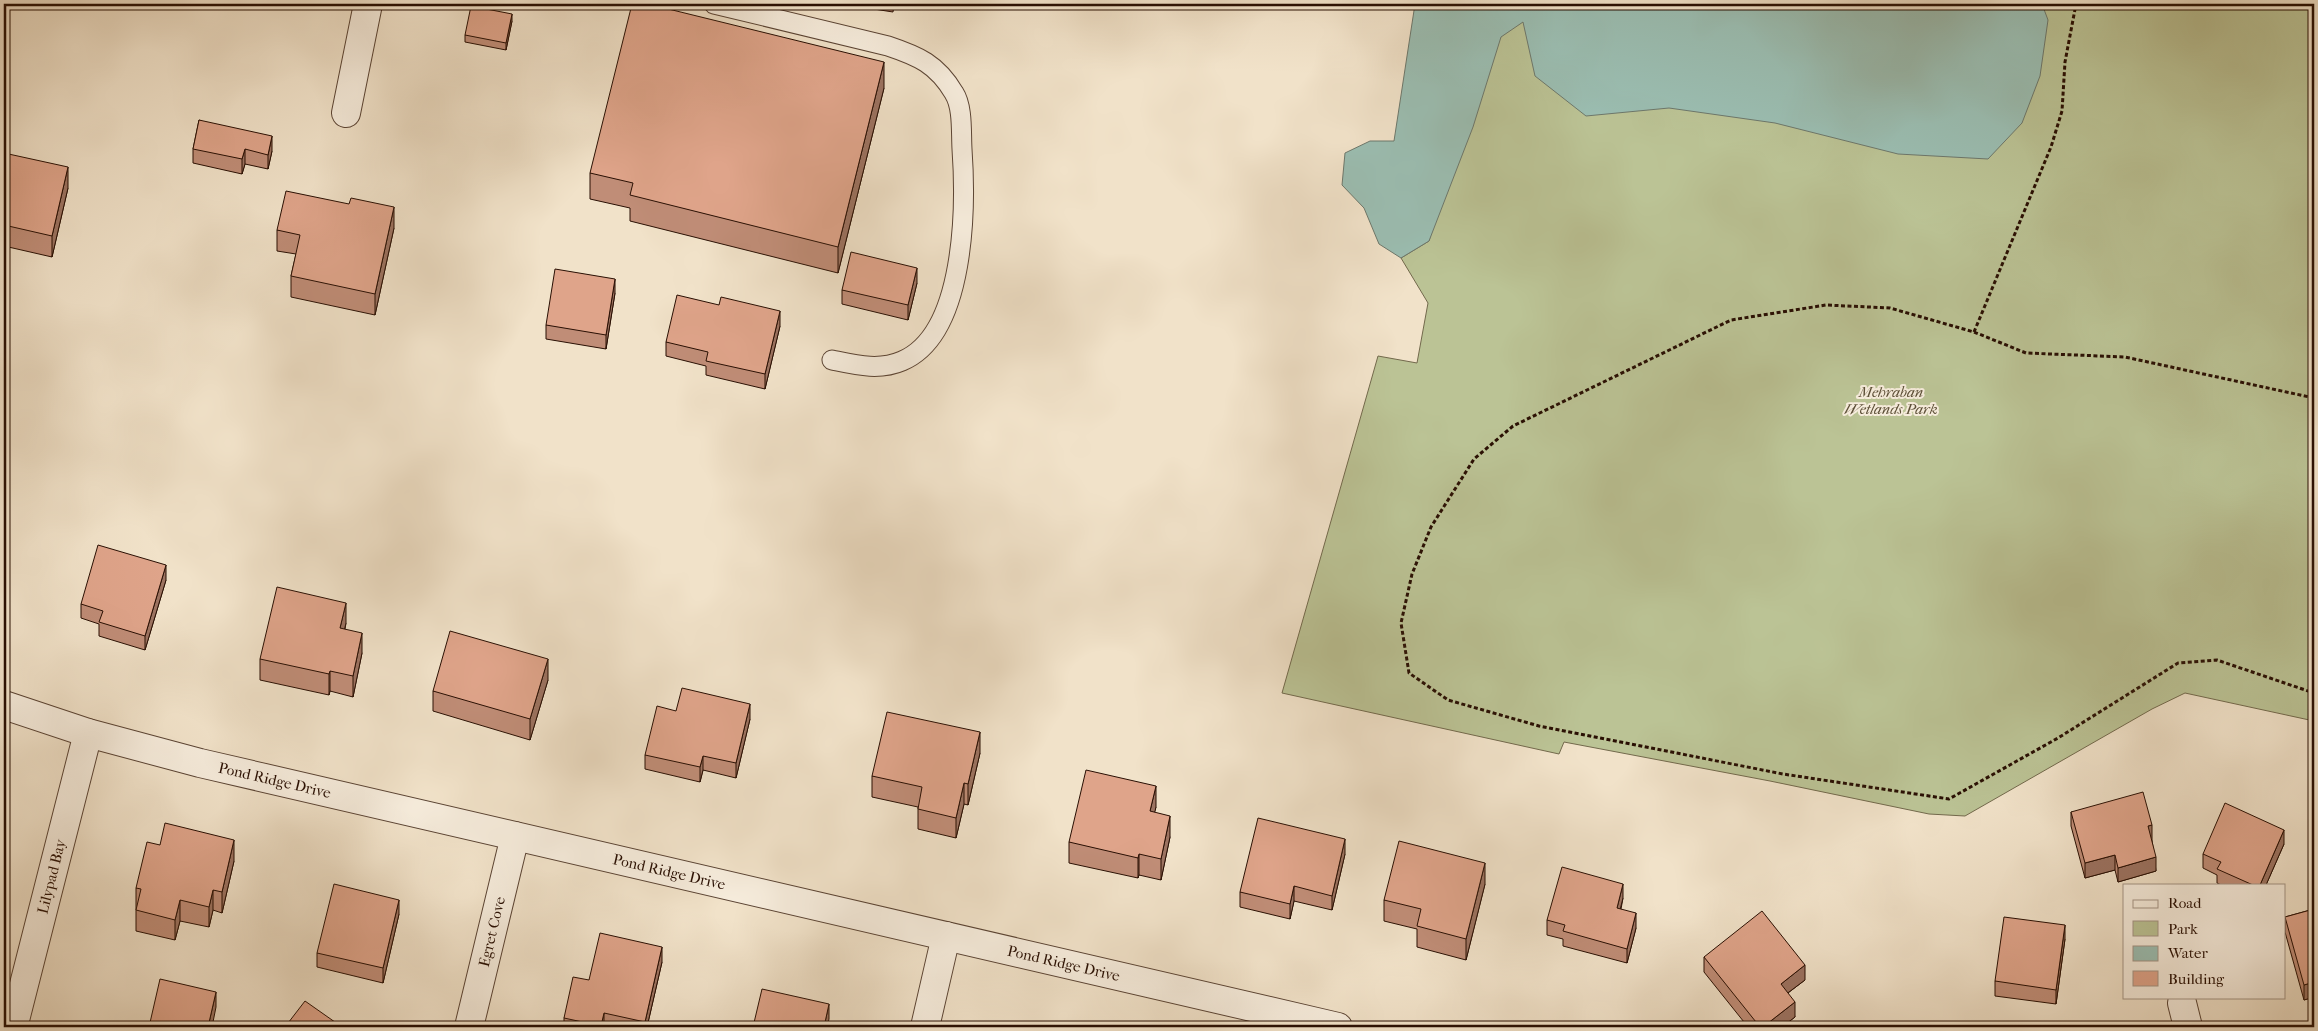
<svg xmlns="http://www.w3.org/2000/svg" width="2318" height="1031" font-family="'IM FELL French Canon',serif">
	<rect width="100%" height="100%" fill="#f1e2c9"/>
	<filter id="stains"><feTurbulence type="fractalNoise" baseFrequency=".004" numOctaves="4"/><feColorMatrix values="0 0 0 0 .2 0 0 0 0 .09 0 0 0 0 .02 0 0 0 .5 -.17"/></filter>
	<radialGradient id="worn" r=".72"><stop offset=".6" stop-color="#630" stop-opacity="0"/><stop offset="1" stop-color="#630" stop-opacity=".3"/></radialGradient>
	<path fill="#bbc395" stroke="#72694c" d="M1492 4H2314V721L2185 693 2152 709 1965 816 1929 814 1770 781 1564 742 1559 754 1282 693 1378 356 1417 363 1428 303 1401 258 1429 241Z"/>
	<path fill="#9bbeb2" stroke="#6d786c" d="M1415 4H2042L2048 20 2040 76 2022 123 1988 159 1898 154 1775 123 1669 108 1586 116 1535 76 1523 22 1501 37 1473 127 1429 241 1401 258 1379 244 1364 208 1342 185 1345 153 1370 141H1394Z"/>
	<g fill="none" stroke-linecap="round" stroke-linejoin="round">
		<defs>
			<path id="lane" d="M714 4 888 46C918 56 937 64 954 93 963 107 961 132 962 149 966 206 966 334 902 361 879 371 856 365 832 360"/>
			<g id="street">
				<path d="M346 113 368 4"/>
				<path id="s1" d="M4 705 88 733 200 763 1338 1027"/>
				<path d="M2182 1003 2188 1027"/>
				<path id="s2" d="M15 1020 88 733"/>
				<path id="s3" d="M469 1027 515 836"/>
				<path d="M925 1027 946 936"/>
			</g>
		</defs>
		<use href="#lane" stroke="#5b4434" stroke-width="21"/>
		<use href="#street" stroke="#5b4434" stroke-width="30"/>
		<path stroke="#290f03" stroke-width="3" stroke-dasharray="4 2.5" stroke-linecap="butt" d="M1974 332 2051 147 2062 111 2065 62 2076 4
			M2314 398 2125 357 2026 353 1974 332 1890 308 1826 305 1731 320 1513 426 1474 459 1431 527 1412 574 1401 623 1409 673 1448 700 1539 726 1783 774 1949 799 2058 738 2178 663 2217 660 2314 693"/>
		<use href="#lane" stroke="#f6ecdc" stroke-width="19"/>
		<use href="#street" stroke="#f6ecdc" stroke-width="28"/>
	</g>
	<path fill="#c08d77" stroke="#290f03" d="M842 4H894L893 12Z
		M512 21 506 50 465 42V35Z
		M884 88 838 273 630 221V208L590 199V173Z
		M199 120 272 151 268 169 245 164 242 174 193 163V149Z
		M4 153 68 188 52 257 4 246Z
		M394 228 375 315 291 297V276L296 254 277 251V230Z
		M917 283 908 320 842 304V290Z
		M615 293 606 349 546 339V325Z
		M719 305 780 326 765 389 706 375V366L666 356V342Z
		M166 580 145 650 99 636V624L81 618V604Z
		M346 623 345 629 362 653 353 697 330 691 329 695 260 680V659Z
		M548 680 530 740 433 711V691Z
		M750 719 736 778 703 770 700 782 645 769V755Z
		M980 753 968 805 964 804 956 838 918 829V807L872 797V776Z
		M1156 807 1154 813 1170 837 1161 880 1139 875 1138 878 1069 863V842Z
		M2071 812 2152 840 2156 871 2118 882 2115 870 2085 878 2071 826Z
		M2284 844 2266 885H2221L2217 883V875L2203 868V854Z
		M1345 854 1332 910 1294 901 1290 919 1240 907V892Z
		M234 861 222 913 213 910 209 927 180 921 175 940 136 931V888Z
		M1485 884 1466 960 1417 947V929L1384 921V900Z
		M1623 898 1621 909 1636 928 1627 963 1563 946V939L1547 935V920Z
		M2314 909V997L2304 1000 2285 932V917Z
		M399 914 383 983 317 967V953Z
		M2065 939 2056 1004 1995 996V981Z
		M1704 957 1805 980 1788 993 1795 1017 1782 1027H1748L1704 972Z
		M662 962 647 1027H564V1018L589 980Z"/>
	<path fill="#9c7361" stroke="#290f03" d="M512 14V21L506 50V43Z
		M884 62V88L838 273V247Z
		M272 136V151L268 169V155Z
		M245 149V164L242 174V159Z
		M68 167V188L52 257V236Z
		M394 207V228L375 315V294Z
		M917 268V283L908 320V305Z
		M615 279V293L606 349V335Z
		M780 311V326L765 389V374Z
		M166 565V580L145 650V636Z
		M346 603V623L340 648V628Z
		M362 633V653L353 697V676Z
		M548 659V680L530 740V719Z
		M330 671V691L329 695V674Z
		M750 704V719L736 778V763Z
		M980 732V753L968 805V784Z
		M703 756V770L700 782V767Z
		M964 783V804L956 838V818Z
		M1156 786V807L1150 832V811Z
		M1170 816V837L1161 880V859Z
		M2152 825V840L2148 841V826Z
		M2284 830V844L2266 885H2260Z
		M1345 839V854L1332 910V896Z
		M234 840V861L222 913V892Z
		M1139 854V875L1138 878V858Z
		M2115 855V870L2085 878V863Z
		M2156 857V871L2118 882V868Z
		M1485 863V884L1466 960V939Z
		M1623 884V898L1617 922V908Z
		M1294 886V901L1290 919V904Z
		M213 890V910L209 927V907Z
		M180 900V921L175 940V920Z
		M399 900V914L383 983V968Z
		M1636 913V928L1627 963V949Z
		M2065 925V939L2056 1004V990Z
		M662 947V962L647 1027H645V1022Z
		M1805 965V980L1781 998V984Z
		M2314 982V997L2304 1000V985Z
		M216 992V1007L212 1027H208Z
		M1795 1002V1017L1782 1027H1763Z
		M829 1004V1019L827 1027H824Z
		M604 1013V1027H601V1026Z"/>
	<path fill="#dfa48a" stroke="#290f03" d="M632 4H648L884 62 838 247 630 195 633 183 590 173Z
		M471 6 512 14 506 43 465 35Z
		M199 120 272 136 268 155 245 149 242 159 193 149Z
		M4 153 68 167 52 236 4 225Z
		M286 191 349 204 351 198 394 207 375 294 291 276 300 235 277 230Z
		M851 252 917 268 908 305 842 290Z
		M555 269 615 279 606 335 546 325Z
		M677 295 719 305 721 297 780 311 765 374 706 361 708 352 666 342Z
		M98 545 166 565 145 636 99 622 103 611 81 604Z
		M277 587 346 603 340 628 362 633 353 676 330 671 329 674 260 659Z
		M450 631 548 659 530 719 433 691Z
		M682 688 750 704 736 763 703 756 700 767 645 755 657 706 676 711Z
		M887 712 980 732 968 784 964 783 956 818 918 809 922 787 872 776Z
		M1086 770 1156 786 1150 811 1170 816 1161 859 1139 854 1138 858 1069 842Z
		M2143 792 2152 825 2148 826 2156 857 2118 868 2115 855 2085 863 2071 812Z
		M2225 803 2284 830 2260 885H2253L2217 869 2221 862 2203 854Z
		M1258 818 1345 839 1332 896 1294 886 1290 904 1240 892Z
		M165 823 234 840 222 892 213 890 209 907 180 900 175 920 136 910 141 889 136 888 147 842 160 845Z
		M1399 841 1485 863 1466 939 1417 926 1421 909 1384 900Z
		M1562 867 1623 884 1617 908 1636 913 1627 949 1563 931 1565 925 1547 920Z
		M334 884 399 900 383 968 317 953Z
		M2314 909V982L2304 985 2285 917Z
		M1762 911 1805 965 1781 984 1795 1002 1763 1027H1760L1704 957Z
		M2004 917 2065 925 2056 990 1995 981Z
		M600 933 662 947 645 1022 604 1013 601 1026 564 1018 573 977 589 980Z
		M160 979 216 992 208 1027H149Z
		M762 989 829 1004 824 1027H753Z
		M305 1001 342 1027H285Z"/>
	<g text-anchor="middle" stroke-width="4" stroke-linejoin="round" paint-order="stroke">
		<g font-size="15" font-style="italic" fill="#5c4e36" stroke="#f6ecdc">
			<text x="1891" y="397">Mehraban<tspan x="1891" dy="17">Wetlands Park</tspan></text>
		</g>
		<g font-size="15" fill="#290f03" stroke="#f6ecdc">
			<text dy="5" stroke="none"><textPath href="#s1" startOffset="281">Pond Ridge Drive</textPath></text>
			<text dy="5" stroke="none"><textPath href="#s1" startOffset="686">Pond Ridge Drive</textPath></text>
			<text dy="5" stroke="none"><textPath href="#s2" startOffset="148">Lilypad Bay</textPath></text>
			<text dy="5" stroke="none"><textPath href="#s3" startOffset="98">Egret Cove</textPath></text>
			<text dy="5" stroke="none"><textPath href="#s1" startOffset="1091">Pond Ridge Drive</textPath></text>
		</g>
	</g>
	<rect width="2318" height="1031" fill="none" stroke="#f1e2c9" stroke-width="20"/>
	<rect x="5" y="5" width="2308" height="1021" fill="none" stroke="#290f03" stroke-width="2.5"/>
	<rect x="10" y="10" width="2298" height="1011" fill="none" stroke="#290f03"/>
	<rect x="2123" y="884" width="162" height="115" fill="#f6ecdc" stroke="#a49485"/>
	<rect x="2133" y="900" width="25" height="8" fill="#f6ecdc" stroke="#a49485"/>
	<text x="2168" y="908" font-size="15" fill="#290f03">Road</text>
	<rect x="2133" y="921" width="25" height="15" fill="#bbc395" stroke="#a49485"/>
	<text x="2168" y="934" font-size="15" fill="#290f03">Park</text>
	<rect x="2133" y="946" width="25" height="15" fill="#9bbeb2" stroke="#a49485"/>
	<text x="2168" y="958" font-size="15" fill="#290f03">Water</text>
	<rect x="2133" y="971" width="25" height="15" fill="#dfa48a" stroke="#a49485"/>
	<text x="2168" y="984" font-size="15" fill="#290f03">Building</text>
	<rect width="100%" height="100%" filter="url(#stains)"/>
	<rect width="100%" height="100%" fill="url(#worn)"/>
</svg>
